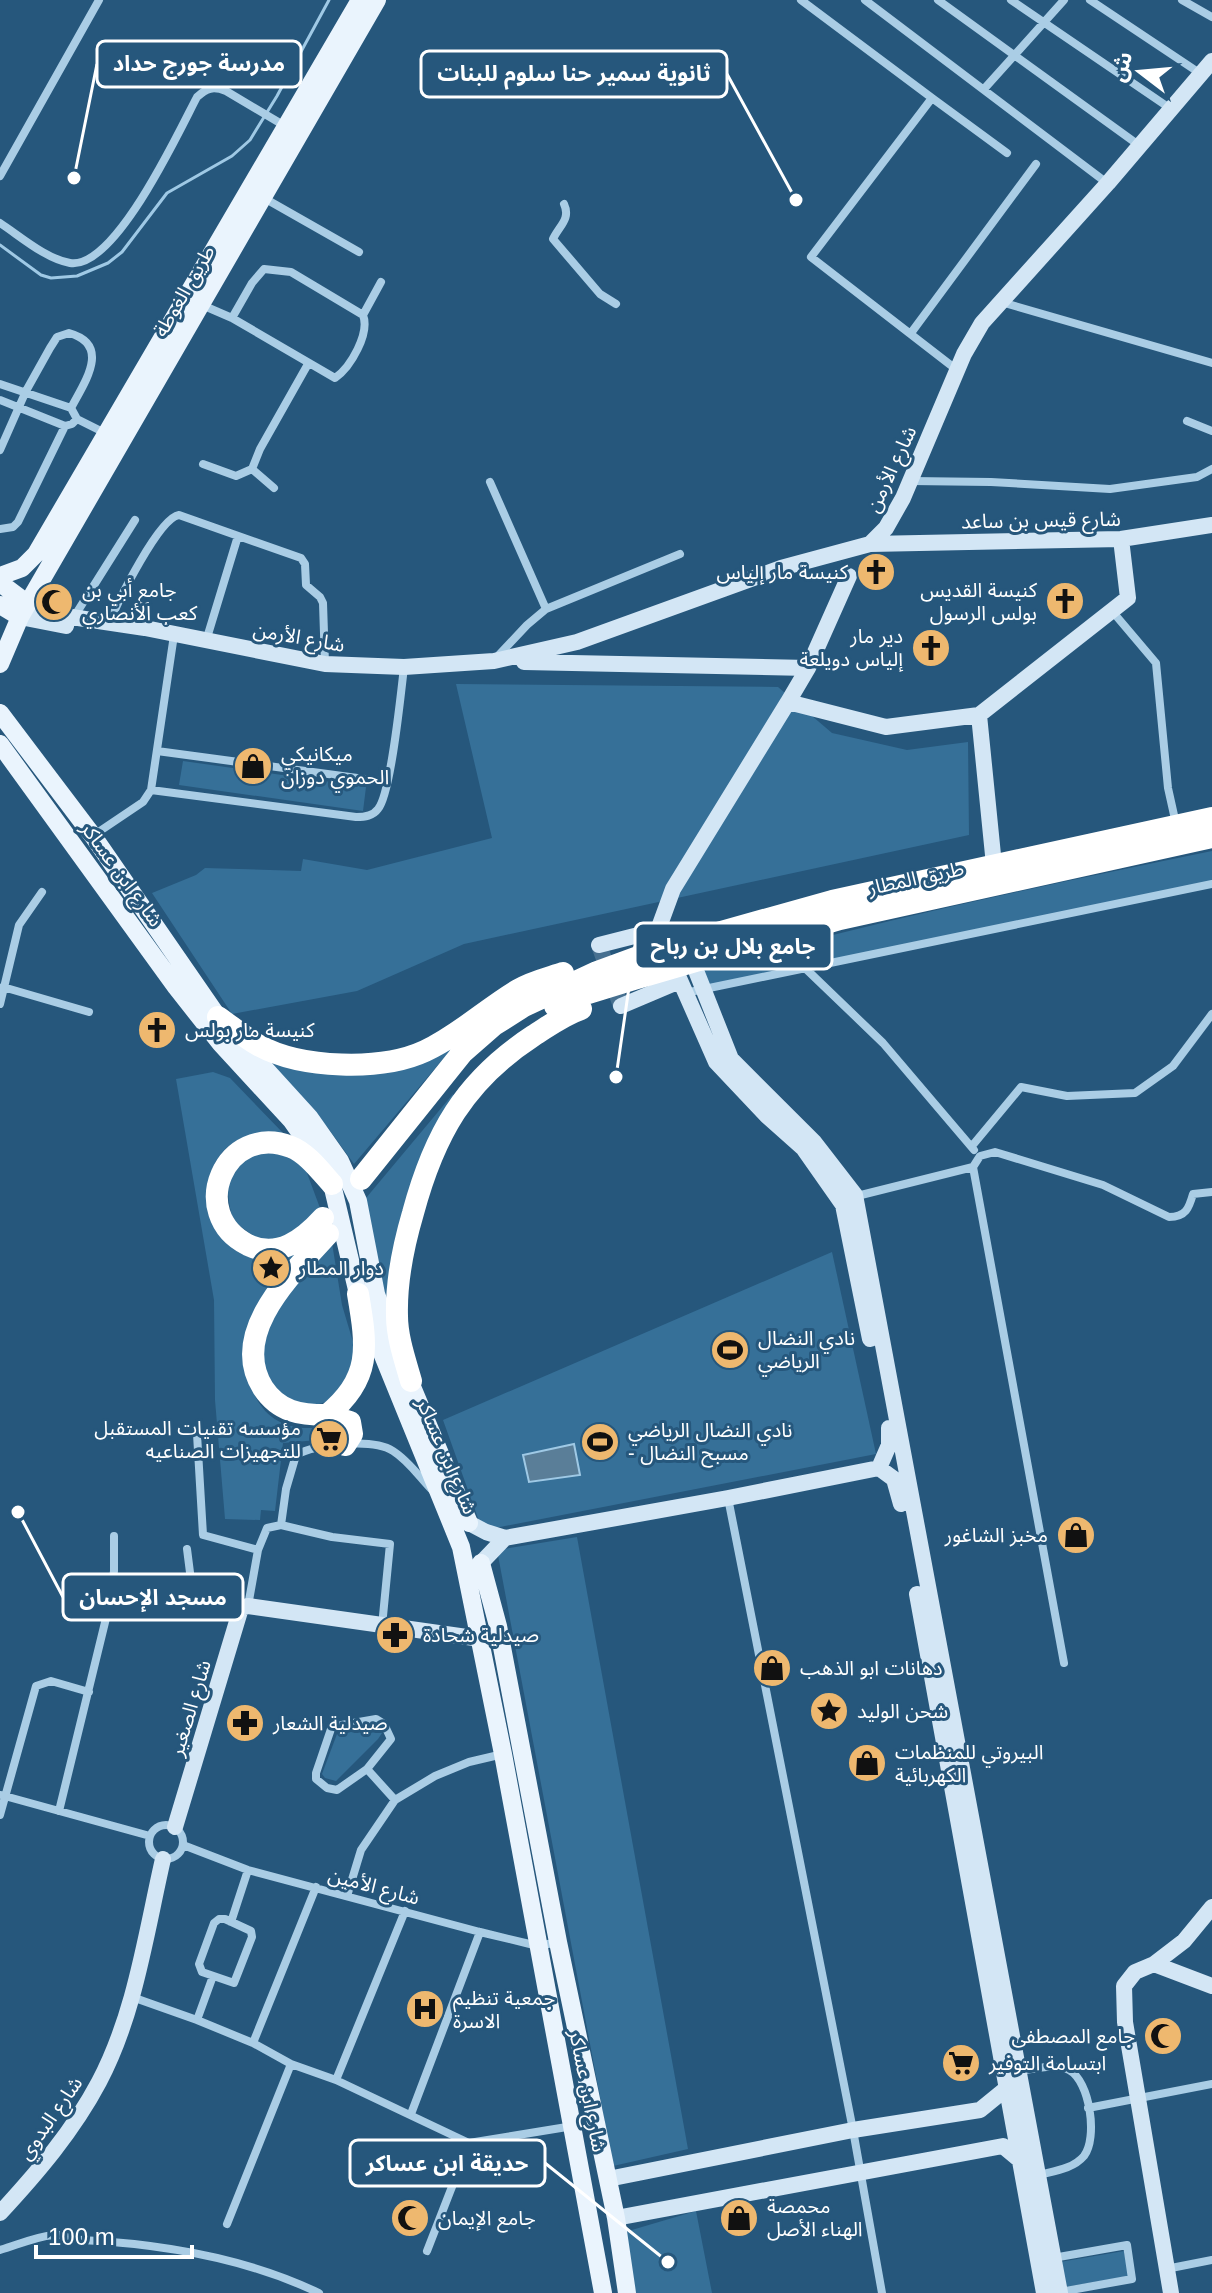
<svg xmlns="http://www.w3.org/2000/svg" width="1212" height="2293" font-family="Helvetica,'Noto Sans Arabic',sans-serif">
	<rect width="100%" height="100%" fill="#26577c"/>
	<path fill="#367098" d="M456 684 778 687 832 733 907 750 968 742 969 835 464 944 357 991 232 1014 152 893 196 875 205 868 301 871 303 859 367 870 492 838Z
		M183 761 366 787 363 811 179 785Z
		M1212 851V884L705 989 697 971C867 923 1040 886 1212 851Z
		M454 1046 354 1164 328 1128 263 1056 337 1073Z
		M213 1072 230 1078 283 1133C273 1134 261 1132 251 1135 190 1150 194 1247 257 1259 270 1261 292 1252 306 1249L245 1362C251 1400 268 1429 311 1428 322 1428 332 1424 343 1423L341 1438 283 1443 275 1511 261 1510 260 1520 225 1519 215 1400 214 1300 176 1079Z
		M453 1094 454 1097 393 1323 383 1297 366 1198Z
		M269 1149 304 1165 320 1208 291 1238 262 1242 233 1221C223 1180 225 1162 269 1149Z
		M332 1243 342 1305 356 1352 347 1385 326 1402 308 1407 279 1397C273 1386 265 1374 262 1363 251 1324 309 1270 332 1243Z
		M832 1252 876 1454 500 1527 489 1528 479 1521 443 1420Z
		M577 1537 688 2149 613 2166 497 1550Z
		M376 1724 382 1733 378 1739 336 1781 325 1778 322 1774 337 1734Z
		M696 2211 712 2293H636L625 2232Z
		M1124 2251 1129 2276 1065 2287 1060 2262Z"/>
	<path fill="#5a7e98" stroke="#9fc9e5" stroke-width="2" d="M574 1444 580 1475 529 1482 523 1455Z"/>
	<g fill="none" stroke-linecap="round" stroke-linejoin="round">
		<path stroke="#9fc9e5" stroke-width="3" d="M0 245 41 275 51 278 77 276 108 263 122 252 167 193 232 156 250 140 277 96 329 0"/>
		<path stroke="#477090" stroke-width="16" stroke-dasharray="16 8" stroke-linecap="butt" d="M599 945 621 1006"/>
		<path stroke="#aacde5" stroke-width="8" d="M801 0 932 98 811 257 957 370
			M865 0 1107 183
			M938 0 1140 146
			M1011 0 1171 109
			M1090 0 1201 74
			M1182 0 1212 17
			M984 89 1064 0
			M932 98 1007 153
			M0 176 99 0
			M264 198 359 252
			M564 204C571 219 559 226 553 239L600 294 616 304
			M0 223C20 236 46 259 70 263 115 270 178 133 197 97 207 88 213 86 226 91L285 126
			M1001 302 1212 363
			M202 305 232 318 252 283 264 269 291 272 363 315
			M232 318 335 378C351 367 370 333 363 315L381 282
			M911 333 1036 164
			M0 384 71 408 77 419 107 434
			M0 400 65 426
			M1187 421 1212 431
			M0 450 26 391 50 348 57 337 69 333C112 345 84 383 71 408
			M203 464 236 476 252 469 260 449 308 364
			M252 469 274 488
			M911 481 991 482 1110 489 1197 477 1212 469
			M490 482 546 609
			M0 529 13 527 18 522 65 426 72 424 77 419
			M1112 611 1156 663 1168 788 1176 824
			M74 617 135 520
			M110 622C118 601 159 518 179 515L301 558 305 564 306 585 320 597 323 603 325 664
			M206 641 238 536
			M496 658 527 625 546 609 680 554
			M157 751 387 782
			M151 790 356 817C365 817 373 816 378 809 391 794 401 692 404 667
			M94 835 143 802 151 790 174 635
			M805 968 883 1043 974 1150
			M3 987 89 1012
			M685 993 1212 884
			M0 1004 19 925 42 892
			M972 1146 1021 1087 1067 1096 1135 1093 1173 1066 1212 1014
			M973 1167 1064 1663
			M853 1197 973 1167 980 1156 995 1152 1103 1185 1169 1217C1186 1217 1189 1208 1193 1194L1212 1192
			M197 1434 203 1535 258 1550
			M728 1498 853 2130 882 2293
			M281 1525 332 1537 390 1544 382 1626
			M187 1549 193 1596 241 1608
			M248 1606 258 1550 267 1528 281 1525 286 1489 296 1455C316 1444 373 1438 393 1451 409 1461 420 1478 433 1491
			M376 1719 384 1724 391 1739 367 1769 337 1790 327 1788 316 1779V1773L331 1729 336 1726Z
			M367 1769 395 1800
			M1 1795 150 1836
			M59 1811 109 1606 114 1571V1536
			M0 1815 36 1686 51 1681 89 1692
			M149 1842a17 17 0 1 1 34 0a17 17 0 1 1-34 0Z
			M183 1845 248 1870 480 1932 538 1946 558 1942
			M347 1896 361 1850 395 1800 435 1776 469 1762 503 1754
			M219 1919H225L251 1931 252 1937 234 1983 202 1972 199 1964 214 1923Z
			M231 1922 248 1870
			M132 1997 197 2020 253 2043 291 2064 336 2080 469 2143 573 2126
			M197 2020 213 1976
			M253 2043 316 1887
			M1020 2071C1035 2069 1056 2063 1069 2070 1090 2081 1098 2138 1084 2156 1073 2169 1054 2171 1039 2175
			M336 2080 405 1911
			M1088 2108 1212 2084
			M411 2114 480 1932
			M227 2224 291 2064
			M0 2250C17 2245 35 2237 53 2235 62 2233 73 2239 82 2240 163 2244 246 2258 319 2293
			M427 2251 469 2143
			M1053 2258 1127 2245 1132 2279 1060 2292
			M1166 2269 1212 2260"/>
		<path stroke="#d3e6f5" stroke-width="16" d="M870 544 1121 539 1212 525
			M28 604 65 616 145 628 325 664 404 667 494 661 577 642 781 568 870 544 886 528 903 498 964 354 982 323 1108 183 1212 61
			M20 617 66 626
			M524 662 808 668 788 702 886 727 979 715 1128 598 1121 539
			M808 668 849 576
			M979 715 994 865
			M599 945 658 930
			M657 950 658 930 673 889 788 702
			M693 963 731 1059 814 1142 855 1195 1060 2293
			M675 969 716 1062 767 1116 803 1148 843 1205 870 1339
			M621 1006 680 981
			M879 1468 889 1445V1428
			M469 1523 486 1532 505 1538 728 1498 879 1468 894 1479 901 1504
			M481 1563 505 1538
			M917 1594 1044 2293
			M175 1827 241 1608 248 1606 481 1639
			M1154 1964 1212 1986
			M608 2179 853 2130 980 2110 1007 2088
			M0 2213C38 2172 73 2131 99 2082 135 2014 146 1933 163 1859
			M616 2218 1003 2146 1021 2161
			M1171 2293 1125 2022 1124 1986 1135 1972 1154 1964 1184 1941 1212 1907"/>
		<path stroke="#eaf4fd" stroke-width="18" d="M0 576 22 568 36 554 360 0
			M0 583 28 604
			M0 605 20 617
			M0 664 20 617 377 0
			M0 713 93 836 218 1017 309 1117 340 1161 358 1201 376 1294 395 1347
			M0 744 176 987 221 1044 292 1121 320 1161 332 1184 358 1294 461 1547 503 1754 603 2293
			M405 1370 469 1523
			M481 1563 498 1626 558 1942 616 2218 627 2293"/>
		<path stroke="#fff" stroke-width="22" d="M555 1006 569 999 634 979 840 919 1212 837
			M218 1017C231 1026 244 1037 258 1045 301 1069 382 1071 425 1051 459 1035 486 1009 518 990 531 982 548 978 563 973
			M361 1179 462 1053 494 1025 524 1006 597 972 657 950 832 901 1212 818
			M323 1218C303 1240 278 1259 248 1245 186 1214 225 1121 291 1147 307 1153 321 1172 332 1184
			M328 1234C294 1272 228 1332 263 1388 279 1412 300 1415 327 1415 372 1379 367 1347 358 1294
			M411 1381C405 1360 397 1337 397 1316 396 1281 403 1247 413 1213 434 1135 464 1081 533 1036 549 1026 563 1015 581 1009
			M327 1415 350 1422 352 1434 345 1445"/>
	</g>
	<defs>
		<symbol id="church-disc" viewBox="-11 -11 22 22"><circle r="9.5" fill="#eeb86f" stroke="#26577c"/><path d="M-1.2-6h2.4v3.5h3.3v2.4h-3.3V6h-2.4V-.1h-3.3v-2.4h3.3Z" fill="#111"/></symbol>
		<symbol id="mosque-disc" viewBox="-11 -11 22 22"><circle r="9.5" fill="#eeb86f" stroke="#26577c"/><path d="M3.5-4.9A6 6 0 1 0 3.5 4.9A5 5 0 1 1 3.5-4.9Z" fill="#111"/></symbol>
		<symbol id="shop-disc" viewBox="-11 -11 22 22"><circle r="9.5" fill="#eeb86f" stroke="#26577c"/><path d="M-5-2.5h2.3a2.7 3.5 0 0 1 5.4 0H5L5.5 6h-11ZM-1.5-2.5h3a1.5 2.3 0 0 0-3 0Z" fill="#111"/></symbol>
		<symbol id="sight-disc" viewBox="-11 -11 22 22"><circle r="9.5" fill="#eeb86f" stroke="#26577c"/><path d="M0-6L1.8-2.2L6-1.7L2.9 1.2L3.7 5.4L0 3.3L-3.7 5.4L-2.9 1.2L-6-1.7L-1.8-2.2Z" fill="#111"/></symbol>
		<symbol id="stadium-disc" viewBox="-11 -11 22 22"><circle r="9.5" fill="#eeb86f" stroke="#26577c"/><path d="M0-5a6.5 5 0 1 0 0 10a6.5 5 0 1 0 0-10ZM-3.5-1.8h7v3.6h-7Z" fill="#111"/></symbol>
		<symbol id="supermarket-disc" viewBox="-11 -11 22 22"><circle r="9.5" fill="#eeb86f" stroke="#26577c"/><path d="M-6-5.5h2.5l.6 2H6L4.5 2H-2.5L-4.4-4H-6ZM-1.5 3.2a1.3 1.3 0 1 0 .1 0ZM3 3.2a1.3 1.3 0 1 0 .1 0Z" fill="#111"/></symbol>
		<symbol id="pharmacy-disc" viewBox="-11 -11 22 22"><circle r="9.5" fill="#eeb86f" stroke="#26577c"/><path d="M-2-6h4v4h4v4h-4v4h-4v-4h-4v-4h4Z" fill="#111"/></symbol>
		<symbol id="hospital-disc" viewBox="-11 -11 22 22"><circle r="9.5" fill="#eeb86f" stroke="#26577c"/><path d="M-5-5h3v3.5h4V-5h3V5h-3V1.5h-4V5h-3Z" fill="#111"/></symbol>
	</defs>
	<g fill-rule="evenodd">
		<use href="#church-disc" x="854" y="550" width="44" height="44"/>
		<use href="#church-disc" x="1043" y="579" width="44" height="44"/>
		<use href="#mosque-disc" x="32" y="580" width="44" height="44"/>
		<use href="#church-disc" x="909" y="626" width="44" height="44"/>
		<use href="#shop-disc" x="231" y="744" width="44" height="44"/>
		<use href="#church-disc" x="135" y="1008" width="44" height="44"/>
		<use href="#sight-disc" x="249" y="1246" width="44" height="44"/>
		<use href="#stadium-disc" x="708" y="1328" width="44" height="44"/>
		<use href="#supermarket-disc" x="307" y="1417" width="44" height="44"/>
		<use href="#stadium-disc" x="578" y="1420" width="44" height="44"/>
		<use href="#shop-disc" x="1054" y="1513" width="44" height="44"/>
		<use href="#pharmacy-disc" x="373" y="1613" width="44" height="44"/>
		<use href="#shop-disc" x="750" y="1646" width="44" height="44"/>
		<use href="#sight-disc" x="807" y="1689" width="44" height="44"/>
		<use href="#pharmacy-disc" x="223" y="1701" width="44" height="44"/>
		<use href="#shop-disc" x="845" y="1741" width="44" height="44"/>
		<use href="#hospital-disc" x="403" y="1987" width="44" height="44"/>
		<use href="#mosque-disc" x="1141" y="2014" width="44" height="44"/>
		<use href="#supermarket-disc" x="939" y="2041" width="44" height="44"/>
		<use href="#mosque-disc" x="388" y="2196" width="44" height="44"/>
		<use href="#shop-disc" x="717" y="2196" width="44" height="44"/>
	</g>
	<g text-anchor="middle" stroke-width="6" stroke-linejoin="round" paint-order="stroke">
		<g font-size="20" fill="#fff" stroke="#26577c">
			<text transform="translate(184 291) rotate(-60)" y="7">طريق الغوطة</text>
			<text transform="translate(891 469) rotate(-65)" y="7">شارع الأرمن</text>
			<text transform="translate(1041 520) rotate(-1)" y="7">شارع قيس بن ساعد</text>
			<text transform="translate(299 637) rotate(10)" y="7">شارع الأرمن</text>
			<text transform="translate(122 874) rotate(54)" y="7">شارع ابن عساكر</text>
			<text transform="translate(916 878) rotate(-12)" y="7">طريق المطار</text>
			<text transform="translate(447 1456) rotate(67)" y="7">شارع ابن عساكر</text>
			<text transform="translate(190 1708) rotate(-73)" y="7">شارع الصغير</text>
			<text transform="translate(374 1886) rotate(15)" y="7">شارع الأمين</text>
			<text transform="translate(588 2091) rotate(79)" y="7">شارع ابن عساكر</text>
			<text transform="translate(50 2118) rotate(-55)" y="7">شارع البدوي</text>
		</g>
		<g font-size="20" fill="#fff" stroke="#26577c" text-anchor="start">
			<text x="848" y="579" text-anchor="end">كنيسة مار إلياس</text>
			<text x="82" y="597">جامع أبي بن<tspan x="82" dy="23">كعب الأنصاري</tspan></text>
			<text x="1037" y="597" text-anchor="end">كنيسة القديس<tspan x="1037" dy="23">بولس الرسول</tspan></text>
			<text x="903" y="643" text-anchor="end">دير مار<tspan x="903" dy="23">إلياس دويلعة</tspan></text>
			<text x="281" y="761">ميكانيكي<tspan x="281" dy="23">الحموي دوزان</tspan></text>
			<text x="185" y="1037">كنيسة مار بولس</text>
			<text x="299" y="1275">دوار المطار</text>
			<text x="758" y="1345">نادي النضال<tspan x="758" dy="23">الرياضي</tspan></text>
			<text x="301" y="1435" text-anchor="end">مؤسسه تقنيات المستقبل<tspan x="301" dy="23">للتجهيزات الصناعيه</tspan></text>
			<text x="628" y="1437">نادي النضال الرياضي<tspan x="628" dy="23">- مسبح النضال</tspan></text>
			<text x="1048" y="1542" text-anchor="end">مخبز الشاغور</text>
			<text x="423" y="1642">صيدلية شحادة</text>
			<text x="800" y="1675">دهانات ابو الذهب</text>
			<text x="857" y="1718">شحن الوليد</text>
			<text x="273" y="1730">صيدلية الشعار</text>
			<text x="895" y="1759">البيروتي للمنظمات<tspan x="895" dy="23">الكهربائية</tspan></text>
			<text x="453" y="2005">جمعية تنظيم<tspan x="453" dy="23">الاسرة</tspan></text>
			<text x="1135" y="2043" text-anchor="end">جامع المصطفى</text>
			<text x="989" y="2070">ابتسامة التوفير</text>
			<text x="767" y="2213">محمصة<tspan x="767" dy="23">الهناء الأصل</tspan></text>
			<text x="438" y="2225">جامع الإيمان</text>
		</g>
	</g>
	<path fill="none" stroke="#fff" stroke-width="3" d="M74 178L97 64M796 200L727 74M616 1077L635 946M18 1512L63 1597M668 2262L545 2163"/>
	<g fill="#fff" stroke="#26577c" stroke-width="3">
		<circle cx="74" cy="178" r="8"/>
		<circle cx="796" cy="200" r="8"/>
		<circle cx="616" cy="1077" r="8"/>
		<circle cx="18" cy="1512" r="8"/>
		<circle cx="668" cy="2262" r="8"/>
	</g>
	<g fill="#26577c" stroke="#fff" stroke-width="3">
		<rect x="97" y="41" width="204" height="46" rx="8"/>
		<rect x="421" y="51" width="306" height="46" rx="8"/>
		<rect x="635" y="923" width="197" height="46" rx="8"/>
		<rect x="63" y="1574" width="180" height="46" rx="8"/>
		<rect x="350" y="2140" width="195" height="46" rx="8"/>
	</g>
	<g font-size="22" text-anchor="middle" font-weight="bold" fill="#fff">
		<text x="199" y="71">مدرسة جورج حداد</text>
		<text x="574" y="81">ثانوية سمير حنا سلوم للبنات</text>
		<text x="733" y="954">جامع بلال بن رباح</text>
		<text x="153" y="1605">مسجد الإحسان</text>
		<text x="447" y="2171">حديقة ابن عساكر</text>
	</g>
	<g transform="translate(1140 72) rotate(286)" stroke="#26577c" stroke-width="6" paint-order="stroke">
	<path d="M0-6L14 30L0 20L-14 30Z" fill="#ffffff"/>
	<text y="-12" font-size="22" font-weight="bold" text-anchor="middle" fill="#ffffff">ش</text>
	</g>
	<path d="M36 2245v12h156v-12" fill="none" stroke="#ffffff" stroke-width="4"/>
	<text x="48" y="2245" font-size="24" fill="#ffffff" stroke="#26577c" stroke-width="6" paint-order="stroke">100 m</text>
</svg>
